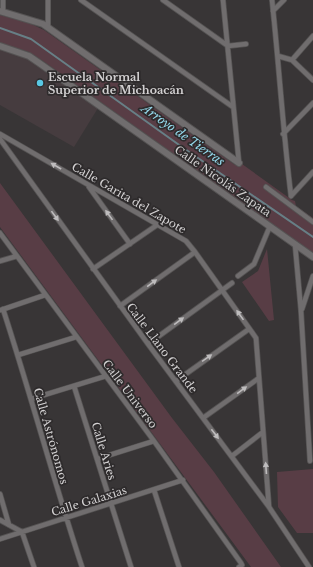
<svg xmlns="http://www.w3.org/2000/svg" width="313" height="567" font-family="'Libre Baskerville',serif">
	<rect width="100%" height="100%" fill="#383536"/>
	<path fill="#463c3f" d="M0 49 24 56 98 108 74 147 0 105Z"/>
	<path fill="#583d45" d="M0 15 27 22 44 30 235 165 242 164 292 200 295 201 296 206 313 218V253L43 61 29 52 0 43Z
		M0 183 172 418 214 472 281 567H251L0 227Z
		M267 249 274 320 269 321 242 282 258 271Z
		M313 469V533H297L278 507 277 472Z"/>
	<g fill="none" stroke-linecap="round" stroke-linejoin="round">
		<path stroke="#677f86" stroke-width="2" d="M0 28 31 39 182 147 313 237"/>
		<defs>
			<path id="street" d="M3 0V11
				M48 0V27
				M81 0 233 107
				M163 0 228 46 246 44
				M223 0 239 163
				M272 0C279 65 283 131 291 196
				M273 11 284 0
				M278 56 292 60 313 36
				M292 60 313 80
				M0 134 186 241 195 252 256 338 269 507
				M283 134 313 103
				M0 139 148 344 269 507 309 567
				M89 187 130 244
				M266 187 313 222
				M291 196 313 172
				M0 233 154 441 241 563 242 565 239 567
				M295 244 301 311 310 461
				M0 261 17 256
				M93 269 157 225
				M238 276 254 264 270 226
				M120 306 195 252
				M3 309C31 395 54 482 82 567
				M302 309 313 276
				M1 310 45 295
				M148 344 232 283
				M18 355 76 337
				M176 381 249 329
				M74 386 131 567
				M31 399 106 376
				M203 418 259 378
				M232 456 263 432
				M97 459 154 441
				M154 490 179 567
				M0 494 9 525
				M0 520 22 532
				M22 532 34 567
				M0 539 183 480"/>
			<path id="secondary" d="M0 11 43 24 239 163
				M0 46 29 56 42 65 313 257"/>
		</defs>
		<use href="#street" stroke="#555353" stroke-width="6"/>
		<use href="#secondary" stroke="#555353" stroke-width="8"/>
		<use href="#street" stroke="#706d6e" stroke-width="4.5"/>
		<use href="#secondary" stroke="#706d6e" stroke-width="6"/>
	</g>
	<defs><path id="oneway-solid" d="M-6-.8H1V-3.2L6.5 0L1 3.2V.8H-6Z"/></defs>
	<g fill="#bebcbd">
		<use href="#oneway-solid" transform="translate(56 166) rotate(-150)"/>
		<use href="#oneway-solid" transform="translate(109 215) rotate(-126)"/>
		<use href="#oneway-solid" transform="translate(55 216) rotate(54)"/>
		<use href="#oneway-solid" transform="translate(152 283) rotate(-36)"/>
		<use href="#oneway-solid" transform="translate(240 315) rotate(-125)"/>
		<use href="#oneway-solid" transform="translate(179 321) rotate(-36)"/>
		<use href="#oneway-solid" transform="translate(207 358) rotate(-35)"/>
		<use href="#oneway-solid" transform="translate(242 390) rotate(-36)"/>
		<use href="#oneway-solid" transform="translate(215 434) rotate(53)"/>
		<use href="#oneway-solid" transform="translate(266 468) rotate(-94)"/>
	</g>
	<circle fill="#59c8e4" stroke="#2e2b2c" stroke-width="1.5" cx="40" cy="83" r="4"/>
	<g text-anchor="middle" stroke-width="3.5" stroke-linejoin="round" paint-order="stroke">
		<g font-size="11" font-weight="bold" fill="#d2d0d1" stroke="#2e2b2c" text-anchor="start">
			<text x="48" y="81">Escuela Normal<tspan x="48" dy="13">Superior de Michoacán</tspan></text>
		</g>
		<g font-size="11" fill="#d2d0d1" stroke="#2e2b2c">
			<text transform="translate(223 181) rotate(35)" y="4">Calle Nicolás Zapata</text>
			<text transform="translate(129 198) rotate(30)" y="4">Calle Garita del Zapote</text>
			<text transform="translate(162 348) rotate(53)" y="4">Calle Llano Grande</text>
			<text transform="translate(130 394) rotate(53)" y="4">Calle Universo</text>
			<text transform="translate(51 436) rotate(74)" y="4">Calle Astrónomos</text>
			<text transform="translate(104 451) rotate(73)" y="4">Calle Aries</text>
			<text transform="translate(89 501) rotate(-17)" y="4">Calle Galaxias</text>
		</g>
		<g font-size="12" font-style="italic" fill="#94d8eb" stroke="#2e2b2c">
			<text transform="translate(183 135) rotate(35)" y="4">Arroyo de Tierras</text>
		</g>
	</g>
</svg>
